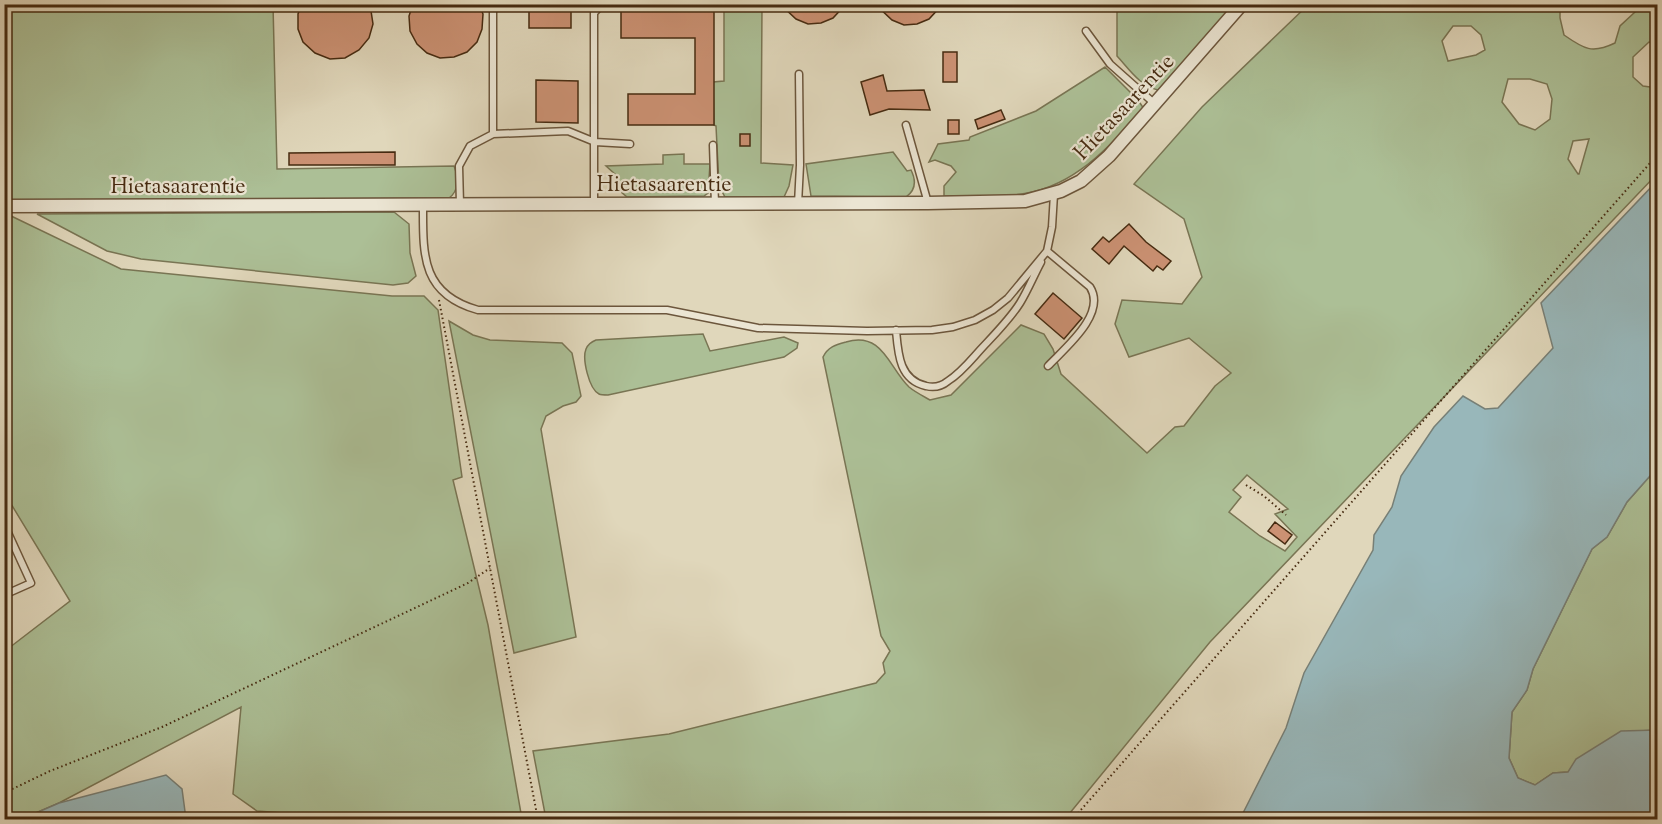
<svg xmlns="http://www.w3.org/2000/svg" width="1662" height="824" font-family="'Sorts Mill Goudy',serif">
	<rect width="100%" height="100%" fill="#e0d7bb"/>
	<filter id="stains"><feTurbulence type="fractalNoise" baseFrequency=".00333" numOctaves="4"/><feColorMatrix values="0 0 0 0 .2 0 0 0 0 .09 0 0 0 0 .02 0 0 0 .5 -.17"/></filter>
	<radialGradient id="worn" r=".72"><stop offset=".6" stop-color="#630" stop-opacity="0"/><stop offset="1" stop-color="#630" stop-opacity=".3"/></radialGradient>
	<path fill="#acbf96" stroke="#797554" stroke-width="1.5" fill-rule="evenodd" d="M4 5H273L277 169 454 166C459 177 459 191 449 198L5 200Z
		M724 5H762L761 163 793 165 789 186 784 197H725L719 186 716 126 714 125 713 82 724 81Z
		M1117 5H1234L1164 86 1158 90C1140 86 1129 69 1117 56Z
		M1308 5H1560V18L1564 35C1584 49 1592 54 1615 43L1620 26 1635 12 1628 5H1657V43L1649 42 1633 57V77L1643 86 1657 88V174L1210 642 1065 819H546L533 751 669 734 876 683 885 673 883 663 890 651 881 636 823 357C828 347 835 345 846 342 883 331 889 368 909 387 915 392 923 396 930 400L951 395 1021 325 1044 334 1053 349 1061 374 1147 453 1175 427 1184 426 1215 386 1231 373 1189 338 1129 357 1115 324 1122 300 1182 304 1202 277 1184 219 1134 184 1202 107ZM1453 26H1471L1481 35 1485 50 1476 55 1448 61 1442 41ZM1508 79H1530L1547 84 1552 99 1550 119 1535 130 1519 124 1502 102ZM1589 139 1579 174H1578L1568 159 1573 141ZM1247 475 1288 509 1275 514 1297 537 1285 551 1260 536 1229 512 1241 497 1233 490Z
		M1105 67 1138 100 1144 109C1107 148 1072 191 1013 195 990 197 967 195 944 196V186L956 172 951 166 935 160 929 162 938 144 969 140 970 137 1036 111Z
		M893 152 907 171 911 170C916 180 916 190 906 197L811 196 806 164Z
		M684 154V164H710L708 193 704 196 627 197 620 191 617 176 606 166 663 164V155Z
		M394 212 409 224 410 253 416 276 408 283 393 285 141 259 107 251 37 214Z
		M7 214 121 269 392 296H424L438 310 462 477 453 480 488 625 522 819 321 820 310 815 257 811 233 794 241 707 59 803 22 819H5V651L70 601 5 494V215Z
		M449 321 473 335 490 340 562 343 572 353 581 396 576 402 563 406 546 416 541 429 576 637 514 653Z
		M703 334 710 351 784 337 798 343 797 348 784 357 608 395C605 395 601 395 599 394 589 389 582 359 586 349 588 344 591 342 596 340Z
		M1657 468V730L1621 732 1568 772 1553 773 1535 785 1518 778 1509 758 1512 712 1527 690 1533 669 1592 549 1607 537 1627 502Z"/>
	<path fill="#98b7ba" stroke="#777f76" stroke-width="1.5" d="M1657 181V468L1627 502 1607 537 1592 549 1533 669 1527 690 1512 712 1509 758 1518 778 1535 785 1553 773 1568 772 1576 759 1621 731 1657 730V819H1240L1286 728 1304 673 1373 550 1374 535 1392 507 1401 476 1434 427 1463 396 1485 409 1498 408 1553 348 1541 303Z
		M166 775 182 789 186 819H22L59 803Z"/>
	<path fill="#cb9173" stroke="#462b11" stroke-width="1.5" d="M302 4H368L371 11 373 24 369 38 359 50 345 58 330 59 315 53 303 42 298 29V14Z
		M413 4H479L483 14 482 29 477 42 467 52 454 57 440 58 427 53 417 44 410 31 409 16Z
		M780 4H846L833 18 821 23 808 24 796 19Z
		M875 4H943L929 19 917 24 904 25 892 20Z
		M529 7H571V28H529Z
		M621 7H660V11L714 10V125H628V94H695V38H621Z
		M943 52H957V82H943Z
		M883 75 887 91 924 90 930 110 889 109 870 115 861 82Z
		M536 80 578 81V123L536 122Z
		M1001 110 1005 119 978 129 975 120Z
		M948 120H959V134H948Z
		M740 134H750V146H740Z
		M395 152V165H289V153Z
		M1129 224 1146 242 1171 261 1163 270 1157 266 1153 271 1124 246 1109 264 1092 249 1103 237 1109 242Z
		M1053 293 1082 318 1064 339 1035 314Z
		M1275 522 1292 535 1285 544 1268 531Z"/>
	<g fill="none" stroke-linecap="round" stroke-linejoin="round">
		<defs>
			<path id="lane" d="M1086 31 1110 64 1155 104
				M906 125 928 203
				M493 134 568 131 595 142 630 144
				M713 145 715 204
				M460 204 459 166 470 146 493 134V4
				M594 204V13L602 4
				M798 204 800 165 799 74
				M423 205C423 255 421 294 478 310H667L758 328 867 331 932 330 953 327 975 320 993 310 1008 298 1047 251 1052 227 1054 194
				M1046 253 1047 251 1090 287C1107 314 1065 348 1048 366
				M896 330C898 353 899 380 926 386 934 388 942 386 948 381 961 373 971 360 981 349 994 335 1010 319 1020 303 1028 290 1034 275 1041 262
				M4 524 31 583 4 595"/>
			<path id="street" d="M4 206 928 203 1025 201 1061 191 1081 181 1109 156 1242 4"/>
		</defs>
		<use href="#lane" stroke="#6c563c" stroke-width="9"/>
		<use href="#street" stroke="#6c563c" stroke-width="15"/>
		<path stroke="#462b11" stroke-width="2" stroke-dasharray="1.5 3" stroke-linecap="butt" d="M439 300 538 820
			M1246 485 1264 496 1286 515
			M4 793 50 771 162 727 468 583 490 568
			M1072 820 1658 154"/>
		<use href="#lane" stroke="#ebe5d3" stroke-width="6"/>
		<use href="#street" stroke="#ebe5d3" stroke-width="12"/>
	</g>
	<g text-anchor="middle" stroke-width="4.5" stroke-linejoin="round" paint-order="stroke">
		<g font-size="22" fill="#462b11" stroke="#ebe5d3">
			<text transform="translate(1123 106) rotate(-47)" y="8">Hietasaarentie</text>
			<text x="664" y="191">Hietasaarentie</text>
			<text x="178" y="193">Hietasaarentie</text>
		</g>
	</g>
	<rect width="1662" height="824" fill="none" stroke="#e0d7bb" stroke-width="24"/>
	<rect x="6" y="6" width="1650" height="812" fill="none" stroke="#462b11" stroke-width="3"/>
	<rect x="12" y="12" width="1638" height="800" fill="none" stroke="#462b11" stroke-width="1.5"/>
	<rect width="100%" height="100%" filter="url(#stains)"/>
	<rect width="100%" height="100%" fill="url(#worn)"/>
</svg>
